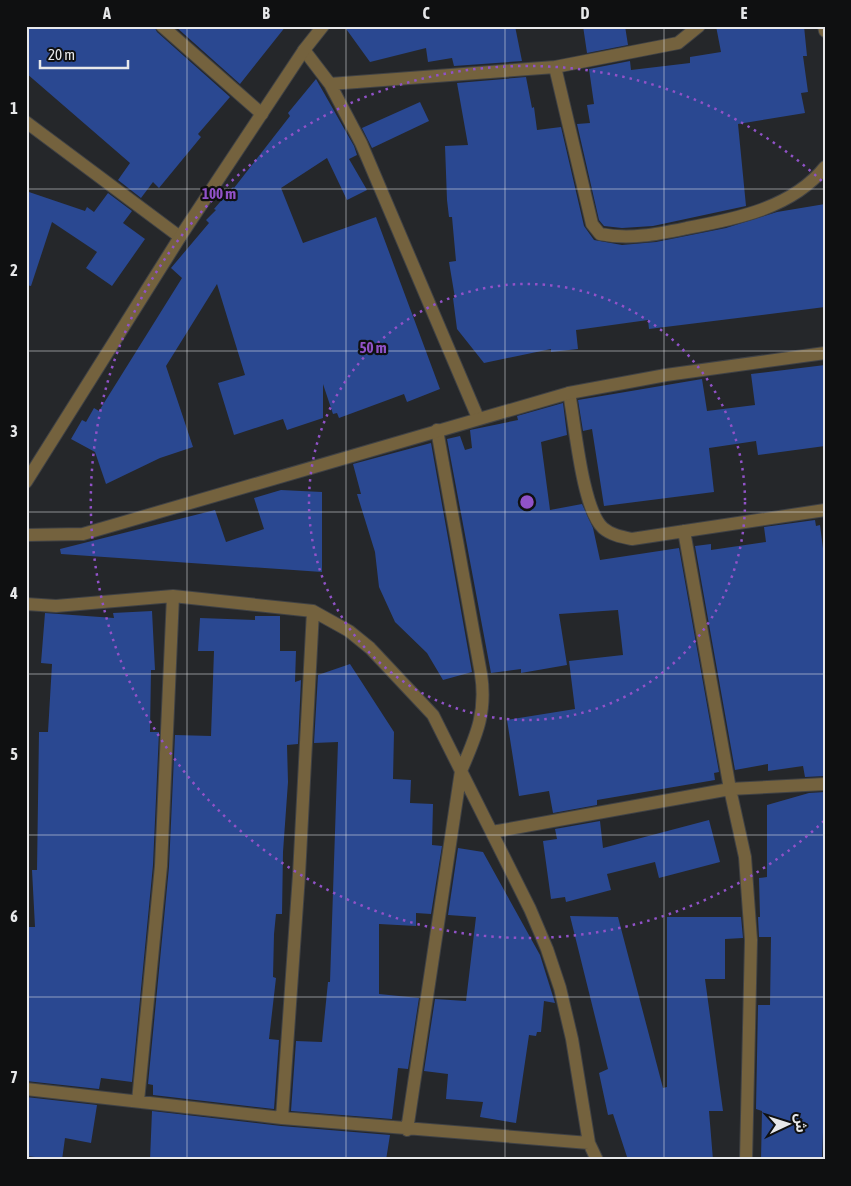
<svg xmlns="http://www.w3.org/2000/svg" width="851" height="1186" font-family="'Asap Condensed','Noto Sans Arabic',sans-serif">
	<rect width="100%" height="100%" fill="#25272a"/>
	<path fill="#2a4891" d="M26 26H154L157 32 230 97 198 134 201 137 159 188 153 182 141 198 118 180 130 163 26 73Z
		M175 26H286L240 84Z
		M344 26H515L522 61 454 66 452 58 428 62 426 48 370 62Z
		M583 26H625L628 45 587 53Z
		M716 26H804L807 56H803L808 92 801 93 805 113 738 124 746 206 653 226 622 228 604 226 599 220 577 124 590 123 587 105 594 104 589 69 630 61 631 70 690 63V57L721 52Z
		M526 77 532 108 534 107 537 130 561 127 584 226 594 240 622 245 656 242 726 228 777 212 825 204V307L649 329 648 320 576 330 578 349 551 352V349L484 363 457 329 453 298H455L449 262 456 261 452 217H449L447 200 445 146 468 145 457 83Z
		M316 79 354 146 357 155 349 159 367 190 347 200 327 158 281 188 303 243 376 217 440 389 407 402 404 394 339 418 337 413 333 414 323 384V418L287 430 283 419 234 435 218 383 245 375 217 284 166 366 193 447 160 458 106 484 95 452 71 439 82 420 86 422 94 408 99 411 182 278 171 268 209 223 206 220 216 210 214 209 233 187 234 188 290 116 288 113Z
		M420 102 429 121 372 148 362 128Z
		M26 191 85 211 87 207 94 212 108 193 132 211 123 223 145 239 112 286 86 268 97 252 52 222 31 286 26 285Z
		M825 365V446L758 455 756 441 709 448 714 492 604 506 592 429 583 431 578 400 702 379 707 411 755 405 751 374Z
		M563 403 567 435 541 442 550 510 582 504 593 528 600 560 679 548 719 772 714 773 715 780 597 800V805L553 813 549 791 519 796 507 720 575 709 569 661 623 655 618 610 559 614 567 665 521 673V669L491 673 447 439 460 436 465 450 472 448 470 430 518 420 517 416Z
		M431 443 472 672 443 680 427 653 395 622 379 587 375 552 357 494H361L353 464Z
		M281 490 322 492V572L61 554 60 549 215 510 226 542 264 529 254 498Z
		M815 520 816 526 820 525 825 564V776L805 777 803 766 768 771V764L735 770 695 546 711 544V550L766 542 764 527Z
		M152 611 155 670H151L150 732H159L153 865 132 1082 101 1078 99 1089 26 1081 27 927H35L32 870H37L39 732H48L52 664 41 663 45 613 114 618 113 613Z
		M255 616H280V651H296L295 682 301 680 298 744 287 745 288 782 283 852 282 914H276L274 934 273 977 276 978 269 1039 279 1040 274 1109 153 1095V1085L148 1084 169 867 175 735 211 736 214 651H198L200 618 255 620Z
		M350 664 394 732 393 779 411 780 410 803 433 804 432 845 442 846 431 914 416 913V926L379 924V994L419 998 408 1069 398 1068 392 1119 291 1111 296 1041 322 1042 328 982H330L338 742 314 743 318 675Z
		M825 792V1077L822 1160H761L762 1111 756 1109 758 1005H770L771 937H759L758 917H760L759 878 767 877V805L809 793Z
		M709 820 720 862 659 878 655 862 607 874 611 890 566 902 565 897 551 899 543 841 557 839 555 829 600 821 603 848Z
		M458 848 483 852 540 955 555 1003 544 1001 541 1032H537L536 1036 529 1035 516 1123 480 1117 483 1102 446 1099 448 1074 424 1071 435 999 466 1001 476 917 448 915Z
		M570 916 618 917 663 1088 667 1087V917H741L743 938 725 939V979H705L723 1111H709L713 1160H628L613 1114 608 1115 599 1073 608 1069Z
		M26 1097 97 1105 91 1143 65 1138 62 1160 26 1156Z
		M152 1111 281 1126 390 1135 386 1160H150Z"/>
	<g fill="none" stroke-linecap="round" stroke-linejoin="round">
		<defs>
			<path id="minor" d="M162 26 262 114
				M824 26 825 31
				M304 50 330 84 361 143 478 418
				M555 67 592 224 600 234C630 240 658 234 687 228 736 219 792 208 825 167
				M330 84 555 67 678 43 699 26
				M26 122 180 237
				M569 393C575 423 582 509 603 528 611 535 622 537 632 539L825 510
				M684 531 730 789 745 857 751 940 746 1160
				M26 604 56 606 173 596 313 611 349 631 370 648 433 715 530 909 547 949 560 988 572 1039 589 1143 597 1160
				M492 832 730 789 825 784
				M26 1089 282 1118 589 1143
				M138 1101 161 866 173 596
				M282 1118 299 875 313 611
				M407 1130 461 771C476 736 487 713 481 674L437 430"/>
			<path id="tertiary" d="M26 482 180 237 304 50 323 26
				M26 535 83 534 569 393 666 375 825 353"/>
		</defs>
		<use href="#minor" stroke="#404245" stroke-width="14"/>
		<use href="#tertiary" stroke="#404245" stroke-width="14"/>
		<use href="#minor" stroke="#74623e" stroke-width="12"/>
		<use href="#tertiary" stroke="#74623e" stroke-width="12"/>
	</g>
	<path fill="none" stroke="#e7e8ea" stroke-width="1" stroke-opacity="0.55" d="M187 26V1160M346 26V1160M505 26V1160M664 26V1160M26 189H825M26 351H825M26 512H825M26 674H825M26 835H825M26 997H825"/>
	<g fill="none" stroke="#9152c8" stroke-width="2.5" stroke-dasharray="2.5 5">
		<circle cx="527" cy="502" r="218"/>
		<path d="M824 821A436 436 0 1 1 824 183"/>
	</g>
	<circle cx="527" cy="502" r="8" fill="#9152c8" stroke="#0f1011" stroke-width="2.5"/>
	<g font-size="15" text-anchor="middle" font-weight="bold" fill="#9152c8" stroke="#0f1011" stroke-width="4.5" stroke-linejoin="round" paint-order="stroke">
		<text x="219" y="199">100 m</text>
		<text x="373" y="353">50 m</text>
	</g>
	<rect width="851" height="1186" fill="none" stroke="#0f1011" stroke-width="55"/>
	<g transform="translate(788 1124) rotate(86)" stroke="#0f1011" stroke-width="4" paint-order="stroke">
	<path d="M0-4L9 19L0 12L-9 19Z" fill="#e7e8ea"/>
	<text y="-8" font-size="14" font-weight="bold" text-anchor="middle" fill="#e7e8ea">ش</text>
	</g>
	<path d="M40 60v8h88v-8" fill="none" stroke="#e7e8ea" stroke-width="2.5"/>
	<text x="48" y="60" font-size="15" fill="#e7e8ea" stroke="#0f1011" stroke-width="4" paint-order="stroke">20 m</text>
	<rect x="28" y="28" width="796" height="1130" fill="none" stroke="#e7e8ea" stroke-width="2"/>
	<g font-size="16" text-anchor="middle" font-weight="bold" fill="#e7e8ea">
		<text x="107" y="19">A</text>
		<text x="266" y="19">B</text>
		<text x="426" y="19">C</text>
		<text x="585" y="19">D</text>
		<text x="744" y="19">E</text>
		<text x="14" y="114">1</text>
		<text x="14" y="276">2</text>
		<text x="14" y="437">3</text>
		<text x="14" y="599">4</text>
		<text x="14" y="760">5</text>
		<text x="14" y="922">6</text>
		<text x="14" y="1083">7</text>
	</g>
</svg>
